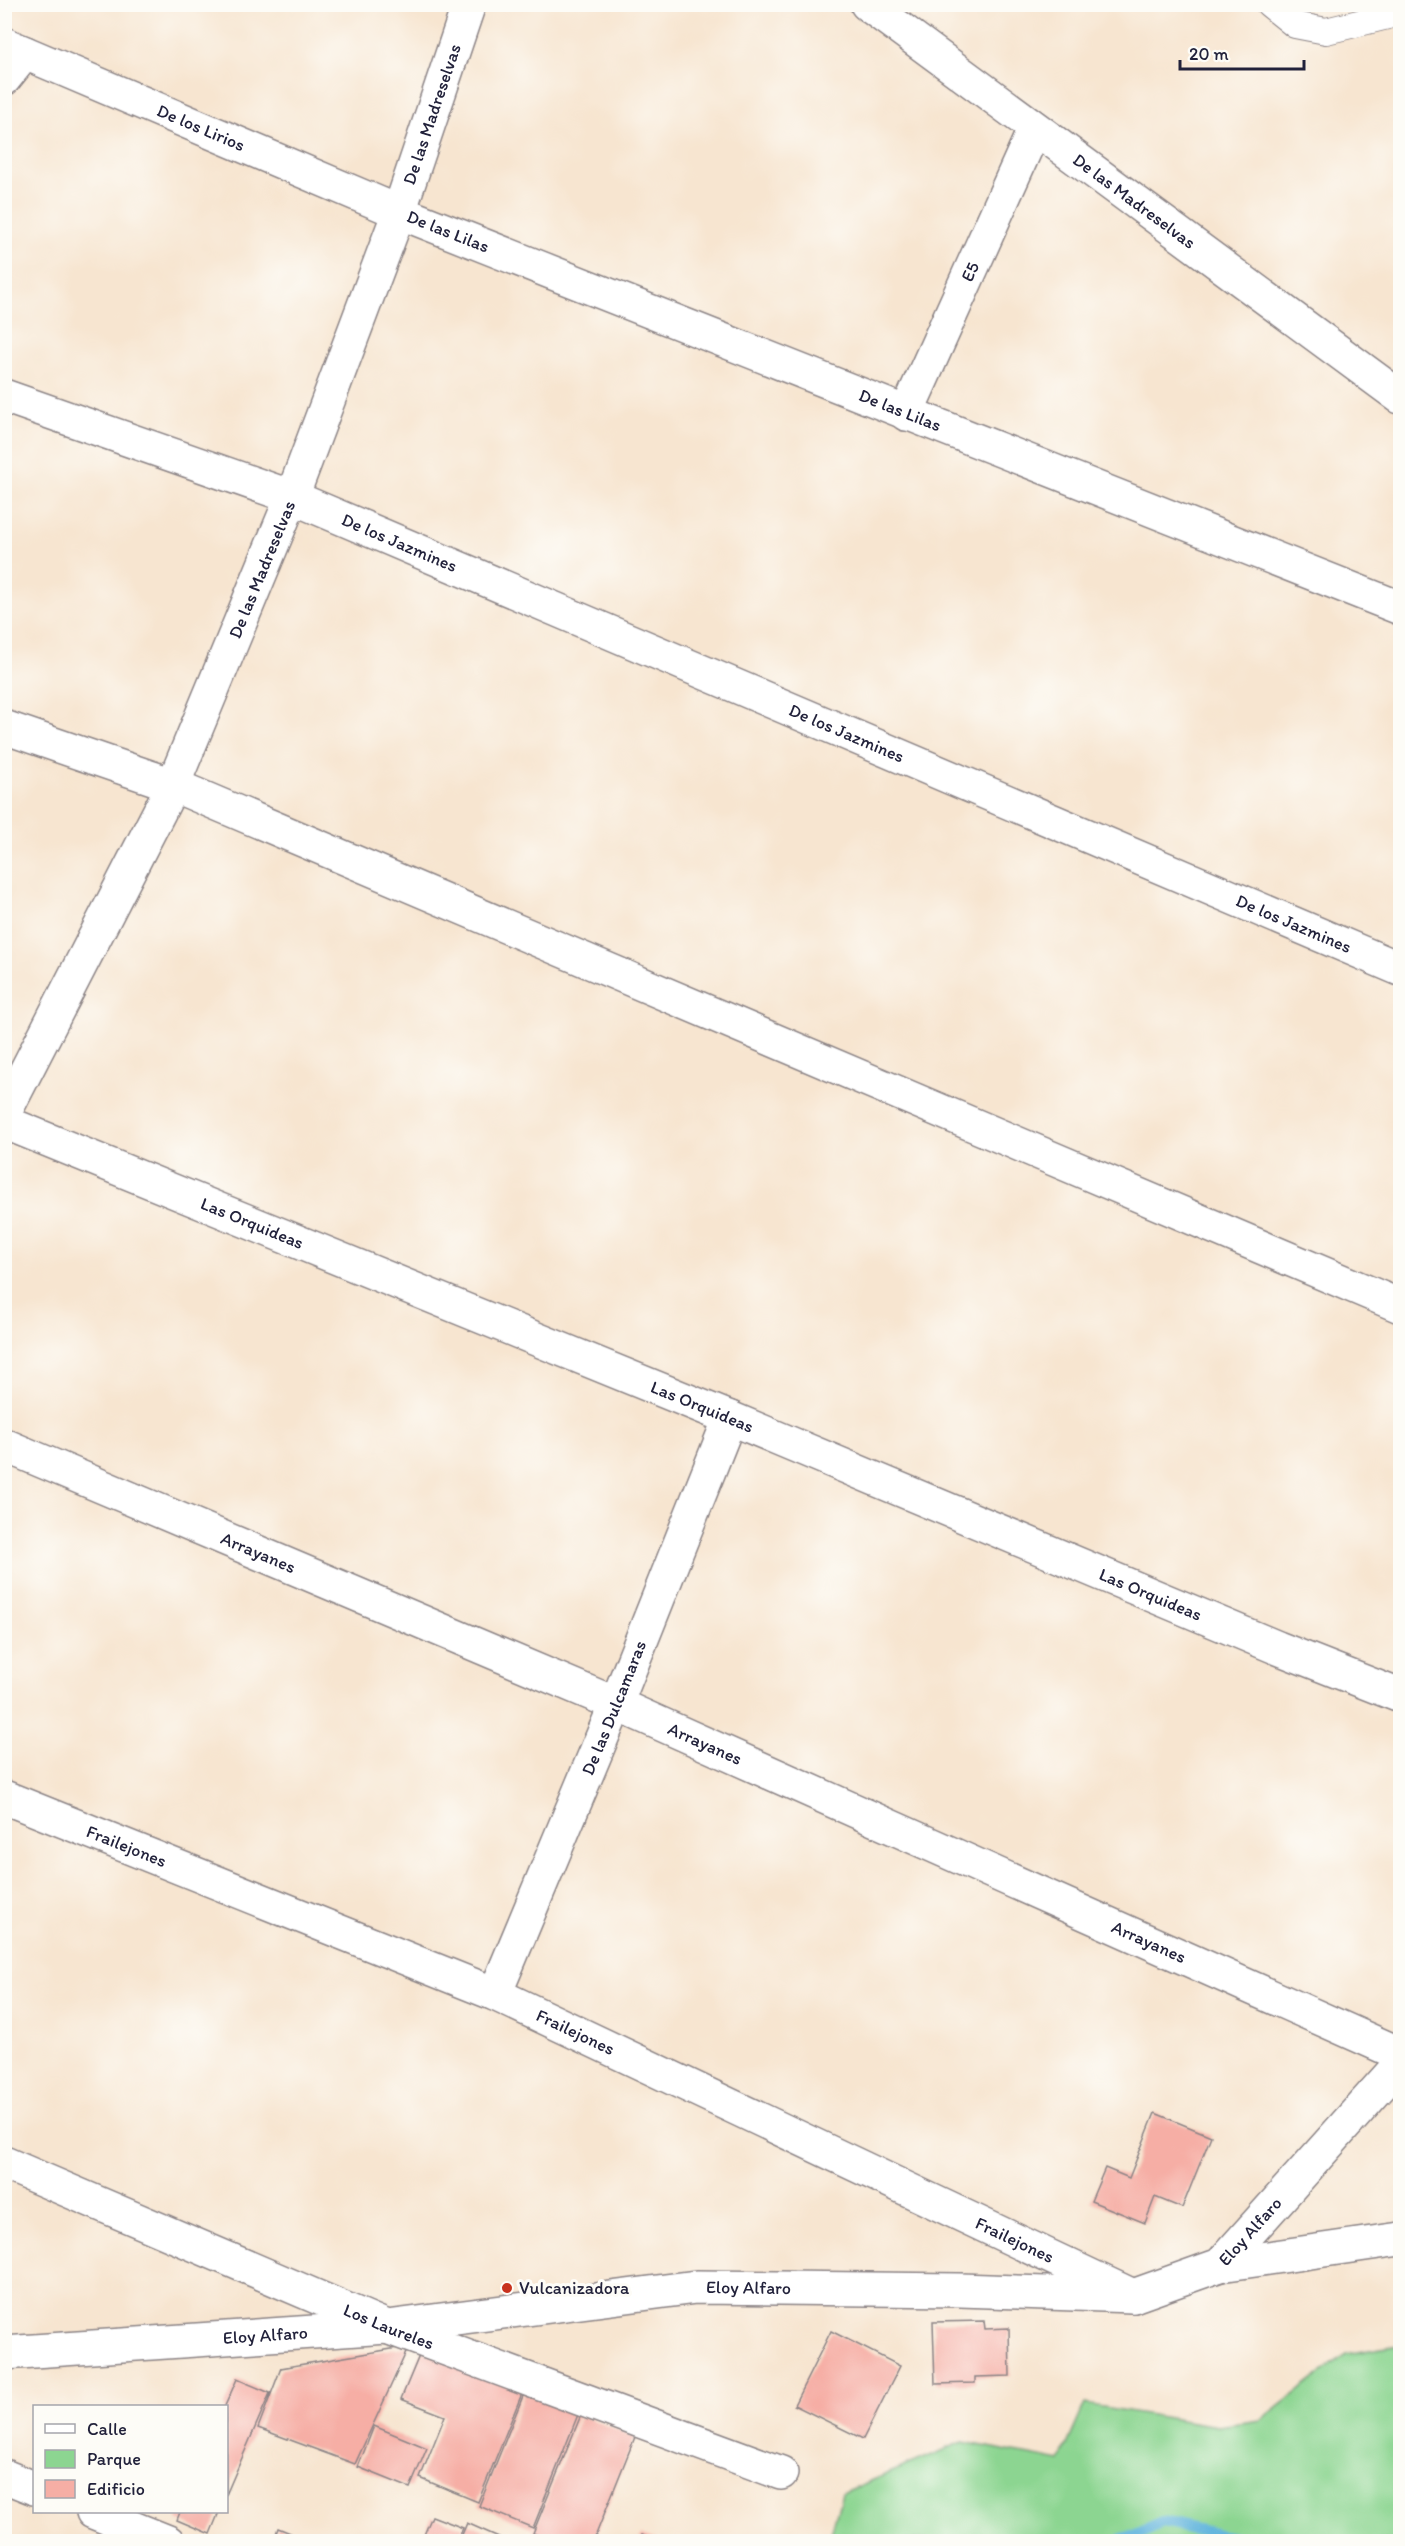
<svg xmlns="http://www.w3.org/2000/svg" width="1405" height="2546" font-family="Itim,sans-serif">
	<rect width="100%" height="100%" fill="#fdfcf7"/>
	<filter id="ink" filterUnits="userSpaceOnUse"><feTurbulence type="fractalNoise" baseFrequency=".0167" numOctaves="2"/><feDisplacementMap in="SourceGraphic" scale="12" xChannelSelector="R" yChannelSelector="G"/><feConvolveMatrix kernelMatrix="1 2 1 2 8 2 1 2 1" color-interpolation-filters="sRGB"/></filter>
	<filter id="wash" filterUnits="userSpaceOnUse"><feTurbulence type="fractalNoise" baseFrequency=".008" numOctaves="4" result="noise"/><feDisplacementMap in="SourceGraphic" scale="24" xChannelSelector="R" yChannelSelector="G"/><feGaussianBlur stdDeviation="1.35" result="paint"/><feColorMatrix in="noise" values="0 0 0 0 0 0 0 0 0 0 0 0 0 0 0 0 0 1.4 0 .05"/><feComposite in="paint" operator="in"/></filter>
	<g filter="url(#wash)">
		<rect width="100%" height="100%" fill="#f7e5d0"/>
		<path fill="#8cd591" stroke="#577c66" stroke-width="1.5" d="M1400 2345V2541H829L842 2493 963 2442 1060 2461 1085 2404 1217 2426 1261 2420 1346 2354Z"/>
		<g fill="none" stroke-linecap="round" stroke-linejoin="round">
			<path stroke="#62b5dd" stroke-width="12" d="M1118 2542 1163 2522 1250 2542"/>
		</g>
		<g id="blocks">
			<path fill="#f6aea5" d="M1155 2113 1211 2136 1182 2208 1155 2197 1145 2223 1091 2201 1105 2168 1129 2178Z
				M984 2321 985 2329 1009 2328 1010 2376 975 2377V2383L935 2384 933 2322Z
				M831 2331 900 2366 863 2439 794 2405Z
				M409 2346 355 2464 258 2428 281 2368Z
				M421 2351 525 2386 478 2502 420 2478 445 2416 401 2399Z
				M237 2379 270 2393 226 2495 225 2406Z
				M527 2386 581 2407 533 2528 479 2506Z
				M581 2415 635 2437 593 2542H553L533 2533Z
				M374 2426 427 2448 410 2488 358 2467Z
				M180 2512H219L210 2534 177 2520Z
				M432 2516 463 2528 457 2542H421Z
				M467 2523 510 2542H459Z
				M278 2528 310 2541V2542H273Z
				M641 2535 659 2541 658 2542H639Z"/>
		</g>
	</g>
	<g filter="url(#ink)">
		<use href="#blocks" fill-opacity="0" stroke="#8c8486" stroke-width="1.5"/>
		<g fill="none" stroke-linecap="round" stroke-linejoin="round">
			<defs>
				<path id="lane" d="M1269 4 1295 25 1326 31 1400 13"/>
				<g id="street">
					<path id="s1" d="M867 4 1400 397"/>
					<path id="s2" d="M4 44 399 212 1400 608"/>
					<path d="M4 79 25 53"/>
					<path id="s3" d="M4 396 292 497 1400 969"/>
					<path id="s4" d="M906 414 1034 130"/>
					<path d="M4 727 173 785 1400 1306"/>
					<path id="s5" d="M4 1114 173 785 292 497 399 212 469 4"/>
					<path id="s6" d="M4 1122 730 1418 1278 1648 1400 1696"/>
					<path id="s7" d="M4 1445 616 1704 1400 2054"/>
					<path id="s8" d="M4 1797 495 1994 1133 2296"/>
					<path id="s9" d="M495 1994 616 1704 730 1418"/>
					<path id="s10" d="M4 2163 387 2327 781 2473"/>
					<path d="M1220 2265 1400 2239"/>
					<path d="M4 2476 34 2488"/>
					<path d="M93 2512 168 2542"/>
				</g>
				<g id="secondary">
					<path id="s11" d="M4 2353 387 2327 696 2287 960 2290 1133 2296 1220 2265 1400 2064"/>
				</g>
			</defs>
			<use href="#lane" stroke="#8c8486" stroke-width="28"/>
			<use href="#street" stroke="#8c8486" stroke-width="36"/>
			<use href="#secondary" stroke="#8c8486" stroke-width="36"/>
			<use href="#lane" stroke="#fff" stroke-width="26"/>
			<use href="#street" stroke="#fff" stroke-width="33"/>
			<use href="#secondary" stroke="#fff" stroke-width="33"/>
		</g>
	</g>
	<circle fill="#c8321e" stroke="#fdfcf7" stroke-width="2" cx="507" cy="2288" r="6"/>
	<g text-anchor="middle" stroke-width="6" stroke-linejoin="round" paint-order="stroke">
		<g font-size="18" fill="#22223b" stroke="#fdfcf7">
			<text dy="6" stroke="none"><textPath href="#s5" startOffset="1089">De las Madreselvas</textPath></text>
			<text dy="6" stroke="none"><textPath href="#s2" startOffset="214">De los Lirios</textPath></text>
			<text dy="6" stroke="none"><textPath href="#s1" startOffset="332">De las Madreselvas</textPath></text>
			<text dy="6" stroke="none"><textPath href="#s2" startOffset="482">De las Lilas</textPath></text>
			<text dy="6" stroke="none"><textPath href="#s4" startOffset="156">E5</textPath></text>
			<text dy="6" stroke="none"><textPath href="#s2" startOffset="968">De las Lilas</textPath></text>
			<text dy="6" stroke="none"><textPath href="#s3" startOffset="422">De los Jazmines</textPath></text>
			<text dy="6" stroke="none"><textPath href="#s5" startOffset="603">De las Madreselvas</textPath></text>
			<text dy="6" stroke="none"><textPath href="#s3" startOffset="908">De los Jazmines</textPath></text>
			<text dy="6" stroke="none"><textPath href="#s3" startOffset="1394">De los Jazmines</textPath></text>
			<text dy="6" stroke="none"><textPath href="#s6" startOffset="268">Las Orquideas</textPath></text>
			<text dy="6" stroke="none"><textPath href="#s6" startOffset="754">Las Orquideas</textPath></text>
			<text dy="6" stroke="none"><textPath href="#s7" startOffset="276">Arrayanes</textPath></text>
			<text dy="6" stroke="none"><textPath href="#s6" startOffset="1240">Las Orquideas</textPath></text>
			<text dy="6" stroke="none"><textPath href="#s9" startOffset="310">De las Dulcamaras</textPath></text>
			<text dy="6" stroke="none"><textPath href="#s7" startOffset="762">Arrayanes</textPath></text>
			<text dy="6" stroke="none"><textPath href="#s8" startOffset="132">Frailejones</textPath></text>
			<text dy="6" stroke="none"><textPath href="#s7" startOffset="1248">Arrayanes</textPath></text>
			<text dy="6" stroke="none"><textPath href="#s8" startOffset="618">Frailejones</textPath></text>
			<text dy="6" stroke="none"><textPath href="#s11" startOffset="1270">Eloy Alfaro</textPath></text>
			<text dy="6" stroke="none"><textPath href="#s8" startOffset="1104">Frailejones</textPath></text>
			<text dy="6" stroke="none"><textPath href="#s11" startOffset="748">Eloy Alfaro</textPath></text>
			<text dy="6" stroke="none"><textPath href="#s10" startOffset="418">Los Laureles</textPath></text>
			<text dy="6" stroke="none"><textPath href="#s11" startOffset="262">Eloy Alfaro</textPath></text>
		</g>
		<g font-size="18" fill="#22223b" stroke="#fdfcf7" text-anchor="start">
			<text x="519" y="2294">Vulcanizadora</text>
		</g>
	</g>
	<rect width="1405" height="2546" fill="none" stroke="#fdfcf7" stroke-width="24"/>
	<rect x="33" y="2405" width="195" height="108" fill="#fdfcf7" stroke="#a5a5ac" stroke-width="1.5"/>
	<rect x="45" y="2424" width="30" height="9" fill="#ffffff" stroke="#a5a5ac" stroke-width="1.5"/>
	<text x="87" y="2435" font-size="18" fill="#22223b">Calle</text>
	<rect x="45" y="2450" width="30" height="18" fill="#8cd591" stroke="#a5a5ac" stroke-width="1.5"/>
	<text x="87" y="2465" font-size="18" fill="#22223b">Parque</text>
	<rect x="45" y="2480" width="30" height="18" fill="#f6aea5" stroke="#a5a5ac" stroke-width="1.5"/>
	<text x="87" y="2495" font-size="18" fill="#22223b">Edificio</text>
	<path d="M1180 60v9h124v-9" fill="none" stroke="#22223b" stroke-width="3"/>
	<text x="1189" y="60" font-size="18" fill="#22223b" stroke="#fdfcf7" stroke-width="4.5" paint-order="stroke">20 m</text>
</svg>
